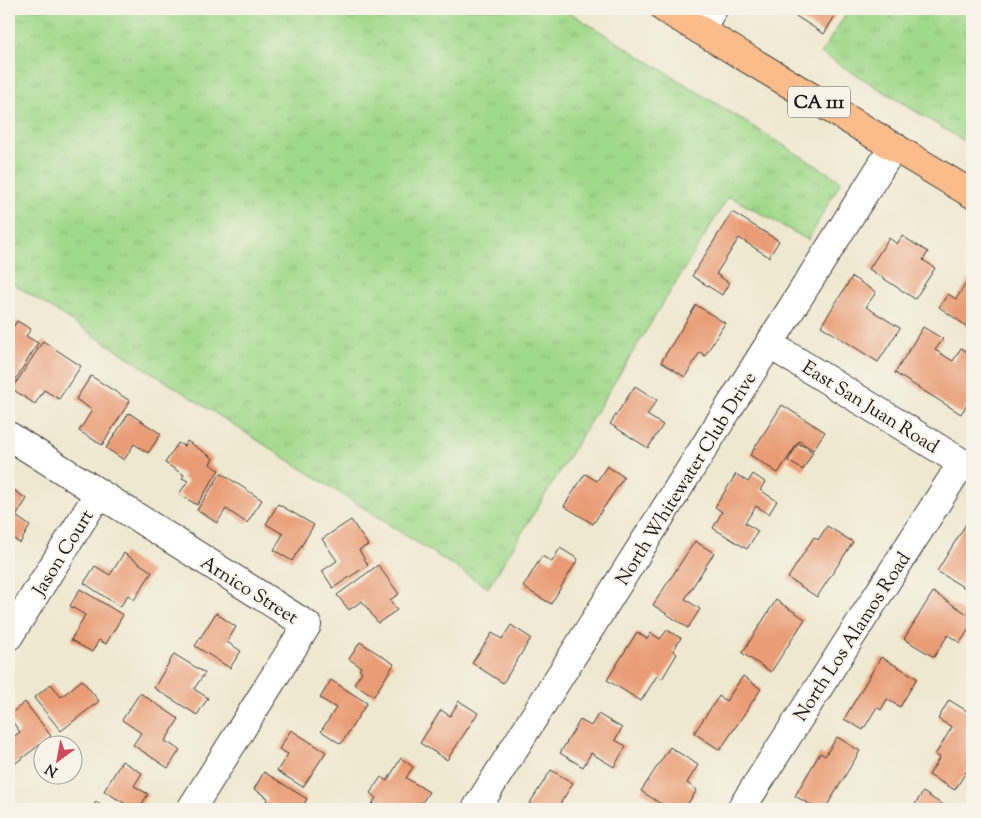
<svg xmlns="http://www.w3.org/2000/svg" width="981" height="818" font-family="'Sorts Mill Goudy',serif">
	<defs>
		<pattern id="grass-tufts" width="24" height="20" patternUnits="userSpaceOnUse" patternTransform="scale(1.25)"><rect width="24" height="20" fill="#a1d98b"/><path d="M3 7l-1-3M5 7V3M7 7l1-3M15 17l-1-3M17 17v-4M19 17l1-3" fill="none" stroke="#8aba77"/></pattern>
	</defs>
	<rect width="100%" height="100%" fill="#f7f3e8"/>
	<filter id="ink" filterUnits="userSpaceOnUse"><feTurbulence type="fractalNoise" baseFrequency=".02" numOctaves="2"/><feDisplacementMap in="SourceGraphic" scale="10" xChannelSelector="R" yChannelSelector="G"/><feConvolveMatrix kernelMatrix="1 2 1 2 8 2 1 2 1" color-interpolation-filters="sRGB"/></filter>
	<filter id="wash" filterUnits="userSpaceOnUse"><feTurbulence type="fractalNoise" baseFrequency=".0096" numOctaves="4" result="noise"/><feDisplacementMap in="SourceGraphic" scale="20" xChannelSelector="R" yChannelSelector="G"/><feGaussianBlur stdDeviation="1.12" result="paint"/><feColorMatrix in="noise" values="0 0 0 0 0 0 0 0 0 0 0 0 0 0 0 0 0 1.4 0 .05"/><feComposite in="paint" operator="in"/></filter>
	<g filter="url(#wash)">
		<rect width="100%" height="100%" fill="#efe8d0"/>
		<path fill="url(#grass-tufts)" stroke="#5e7a54" d="M9 9H564L841 181 808 240 729 196 488 588 9 281Z
			M849 9H972V146L821 53Z"/>
		<g id="blocks">
			<path fill="#e99c75" d="M790 9H839L824 34 788 11Z
				M732 212 779 241 769 257 739 238 716 274 729 283 722 295 692 276Z
				M902 236 928 252 923 260 935 268 915 299 869 269 889 238 897 244Z
				M972 274V330L939 307 948 294 956 299Z
				M852 277 876 292 866 307 900 328 878 362 821 326Z
				M696 305 725 323 705 356 700 352 685 377 661 362Z
				M17 321 31 329 26 336 38 343 11 387 9 386V323L14 326Z
				M923 327 943 339 935 350 953 361 961 348 972 355V397L961 414 895 373Z
				M43 341 81 366 59 399 44 390 35 404 12 389Z
				M91 376 130 401 102 445 79 431 92 410 76 399Z
				M635 386 657 400 647 415 663 425 648 448 610 424Z
				M782 405 825 432 813 450 799 441 778 473 750 455Z
				M129 413 161 434 148 453 134 444 124 460 106 448Z
				M187 441 213 458 210 464 219 470 197 505 179 494 188 481 182 478 184 475 165 463 178 443 184 446Z
				M798 443 813 452 803 470 788 461Z
				M607 466 624 477 593 524 564 506 585 474 597 481Z
				M221 473 262 500 247 523 226 509 217 523 197 510Z
				M736 474 748 482 753 474 765 482 760 490 777 501 769 514 756 506 745 523 758 531 747 549 713 528 722 512 715 507Z
				M9 487 27 499 16 516 30 526 20 543 9 536Z
				M278 504 314 525 292 561 274 550 283 534 266 524Z
				M351 520 368 545 359 550 368 565 333 588 322 571 337 561 322 539Z
				M968 521 972 523V582L968 590 937 571Z
				M827 526 853 542 817 597 788 578 814 537 818 540Z
				M695 541 714 553 685 599 700 609 688 628 653 605Z
				M560 548 578 559 551 604 523 587 542 556 552 562Z
				M124 553 152 572 134 600 128 595 120 607 84 583 95 566 110 575Z
				M378 565 399 594 390 600 397 610 378 623 362 601 349 610 337 595Z
				M80 589 123 615 106 644 99 640 92 652 71 640 85 615 70 606Z
				M933 592 972 617V624L960 643 948 635 934 657 904 639Z
				M776 600 805 619 771 672 742 653Z
				M216 613 236 627 227 642 241 651 230 668 195 646Z
				M511 625 531 638 503 683 472 663 492 633 502 639Z
				M667 630 681 638 673 651 677 654 662 679 657 676 641 701 607 680 637 632 647 639 651 633 660 639Z
				M360 642 394 664 374 696 354 684 362 672 359 670 361 667 349 659Z
				M174 654 205 673 194 689 208 698 197 715 154 688Z
				M881 657 917 678 900 707 887 699 881 710 877 707 863 730 844 719Z
				M743 676 761 689 720 750 694 733 719 696 726 701Z
				M82 680 99 701 61 731 34 698 51 684 61 697Z
				M331 680 367 703 341 744 321 731 336 708 320 698Z
				M140 693 179 719 165 741 180 750 168 768 133 745 141 733 122 720Z
				M949 700 972 714V762L955 790 929 775 940 757 935 755 952 727 938 719Z
				M459 701 478 713 447 760 420 743 441 710 450 716Z
				M25 702 51 736 12 766 9 761V740L20 732 9 717V715Z
				M598 714 622 728 615 740 626 746 614 767 591 753 583 767 560 753 580 720 591 726Z
				M291 730 326 752 303 787 277 771 288 754 279 749Z
				M837 737 860 751 825 809H818L795 796 820 753 825 756Z
				M670 747 698 765 687 783 697 790 684 809H669L641 791Z
				M401 758 413 767 406 778 429 792 418 809H369L376 798 370 793 381 777 387 781Z
				M122 761 142 773 134 786 148 794 139 809H134L104 791Z
				M551 770 573 783 557 809H526Z
				M264 772 307 799 301 809H261L268 798 254 789Z
				M923 792 949 809H912Z
				M96 802 107 809H91Z"/>
		</g>
	</g>
	<g filter="url(#ink)">
		<use href="#blocks" fill-opacity="0" stroke="#3c3b37" stroke-width="1"/>
		<g fill="none" stroke-linecap="round" stroke-linejoin="round">
			<defs>
				<path id="minor" d="M700 30 713 9
					M769 344 972 469
					M9 436 307 625 191 809
					M9 636 99 493
					M476 809 894 146
					M741 809 962 463"/>
				<path id="major" d="M665 9 700 30 972 194"/>
			</defs>
			<use href="#minor" stroke="#3c3b37" stroke-width="30"/>
			<use href="#major" stroke="#3c3b37" stroke-width="30"/>
			<use href="#minor" stroke="#fff" stroke-width="28"/>
			<use href="#major" stroke="#fabc8b" stroke-width="28"/>
		</g>
	</g>
	<g text-anchor="middle" stroke-width="4" stroke-linejoin="round" paint-order="stroke">
		<rect fill="#f7f3e8" stroke="#5e5c59" stroke-width="1" x="788" y="86.5" width="62" height="31" rx="4"/>
		<g font-size="18" font-weight="bold" fill="#1c1c1c">
			<text x="819" y="108">CA 111</text>
		</g>
		<g font-size="19" fill="#1c1c1c" stroke="#f7f3e8">
			<text transform="translate(871 406) rotate(32)" y="7">East San Juan Road</text>
			<text transform="translate(685 478) rotate(-58)" y="7">North Whitewater Club Drive</text>
			<text transform="translate(62 552) rotate(-58)" y="7">Jason Court</text>
			<text transform="translate(250 589) rotate(32)" y="7">Arnico Street</text>
			<text transform="translate(851 636) rotate(-57)" y="7">North Los Alamos Road</text>
		</g>
	</g>
	<rect width="981" height="818" fill="none" stroke="#f7f3e8" stroke-width="30"/>
	<g transform="translate(58 760) rotate(212)"><circle r="24" fill="#f7f3e8" stroke="#9f9d96"/>
	<path d="M0-4L9 19L0 12L-9 19Z" fill="#d1495b"/>
	<text y="-8" font-size="14" font-weight="bold" text-anchor="middle" fill="#1c1c1c">N</text>
	</g>
</svg>
